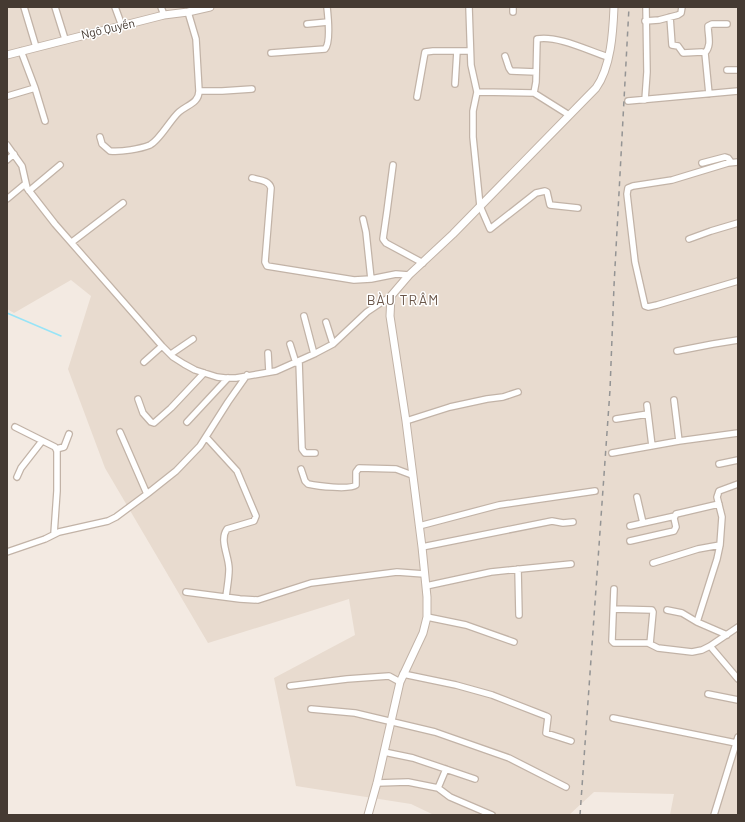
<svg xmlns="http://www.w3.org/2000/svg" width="745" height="822" font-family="Barlow,sans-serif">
	<rect width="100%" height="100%" fill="#f3eae2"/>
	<path fill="#e8dbcf" d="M7 7H738V815H670L674 794 594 792 569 815H434L411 804 296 786 274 678 355 635 349 599 208 643 105 468 68 369 91 296 71 280 14 313 7 309Z"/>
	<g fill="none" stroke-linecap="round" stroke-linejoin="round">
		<path stroke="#97e4f7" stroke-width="1.5" d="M7 313 61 336"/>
		<defs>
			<path id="minor" d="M24 7 36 47
				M55 7 65 39
				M115 7 122 26
				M161 7 164 15
				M469 7 471 65 477 92 473 111V137L480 206 490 229 536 193 545 191 547 192 550 205 578 208
				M513 7V12
				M188 12 196 39 199 91
				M670 17 672 45 678 46 683 53 702 52 705 53 709 94
				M645 21 659 20 678 15 681 13 682 7
				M307 24 328 22
				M21 51 35 88 45 121
				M271 53 325 49C331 43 328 16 327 7
				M705 53C712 45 708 36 708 26L712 24H727
				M505 56 509 68 511 71 536 72
				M727 70H738
				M455 84 457 51
				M477 92 534 93 569 115
				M534 93 536 82 537 39C557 35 589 51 608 57
				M8 96 35 88
				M417 97 425 52 433 51H470
				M645 100 647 72 646 7
				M628 101 738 91
				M100 137 102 144 110 151C122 152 140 149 150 145 160 140 170 120 179 112 187 105 199 103 199 91H222L252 89
				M7 145 22 166 27 188 55 224 162 346 173 357 184 364 195 370 217 377 225 378H236L276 371 314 354 333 344 367 312 391 296
				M7 160 14 154
				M738 162 728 163 672 180 633 186 628 188 627 194 635 262 645 306 648 307 657 305 738 281
				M702 163 725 157 728 158 731 162
				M393 165 387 211 383 239 386 243 423 263
				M252 178C259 180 269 180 271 188L265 262 267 266 354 280 371 279 396 274 409 275
				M29 191 60 165
				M7 199 25 184
				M363 219 366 232 371 279
				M689 239 711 231 738 223
				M72 242 123 203
				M304 316 314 354
				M326 322 333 344
				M290 344 296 363
				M677 351 713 344 738 340
				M268 353 269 372
				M171 354 193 339
				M299 361 302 449 305 453H315
				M144 362 162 346
				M138 399 143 413 151 422 154 423 171 408 204 373
				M674 400 679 441
				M647 405 652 446
				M616 419 648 414
				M406 421 450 407 487 399 503 397 518 392
				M187 422 228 378
				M15 427 55 447 57 451V491L54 534
				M120 432 147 494
				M206 437 237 471 256 516 254 521 227 529C219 540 229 556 229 569 229 578 227 588 226 597
				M56 449 64 447 69 434
				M612 453 679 441 738 433
				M719 464 738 460
				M301 469 305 481 308 484C317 486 350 490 356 485V472L359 468 396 469 412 475
				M17 477 21 468 42 441
				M637 497 643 523
				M419 526 499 505 595 491
				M630 526 675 516
				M630 541 674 531 676 527 674 518 676 514 719 504
				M422 547 552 521 563 523 573 522
				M7 552 45 539 59 532 108 521 116 517 147 494 176 471 200 446 228 402 247 375
				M653 563 698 549 720 545
				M518 569 519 615
				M426 586 491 572 571 564
				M614 589 612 641 614 643H648L658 648 692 652 702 650 710 646 738 627
				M186 592 240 599 258 600 311 583 397 572 424 574
				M614 609 652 610 653 612 650 644
				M667 610 682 613 697 622
				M427 617 466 625 514 642
				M727 635 697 622 717 559 720 545 722 517 717 497 719 491 738 484
				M710 646 738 679
				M403 674 456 685 492 695 546 716 548 717 546 733 571 741
				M290 686 347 679 389 676 400 682
				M708 694 738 700
				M311 709 355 713 435 732 509 758 566 787
				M613 718 736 743
				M384 752 413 758 475 779
				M377 783 408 782 438 788 450 797 492 815
				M438 788 446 769
				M714 815 738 737"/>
			<path id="tertiary" d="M7 55 164 15 188 12 210 7
				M368 815 377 783 400 682 423 633 427 617V597L422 547 406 421 390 316 391 296 409 275 453 234 596 88C611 67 613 32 614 7"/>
		</defs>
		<use href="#minor" stroke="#c2b3a7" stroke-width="8"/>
		<use href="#tertiary" stroke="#c2b3a7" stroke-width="9"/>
		<use href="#minor" stroke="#fff" stroke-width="5.5"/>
		<use href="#tertiary" stroke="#fff" stroke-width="7"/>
		<path stroke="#949494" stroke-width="1.5" stroke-dasharray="5 5" stroke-linecap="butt" d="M580 815 610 390 614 286 629 7"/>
	</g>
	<g text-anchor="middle" stroke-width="3" stroke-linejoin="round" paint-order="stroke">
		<g font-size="12" fill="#453a32" stroke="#fff">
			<text transform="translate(108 29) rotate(-13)" y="4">Ngô Quyền</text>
		</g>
		<g font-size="14" letter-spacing="1" fill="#695548" stroke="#fff">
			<text x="403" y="305">BÀU TRÂM</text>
		</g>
	</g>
	<rect width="745" height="822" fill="none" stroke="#453a32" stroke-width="16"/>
</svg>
